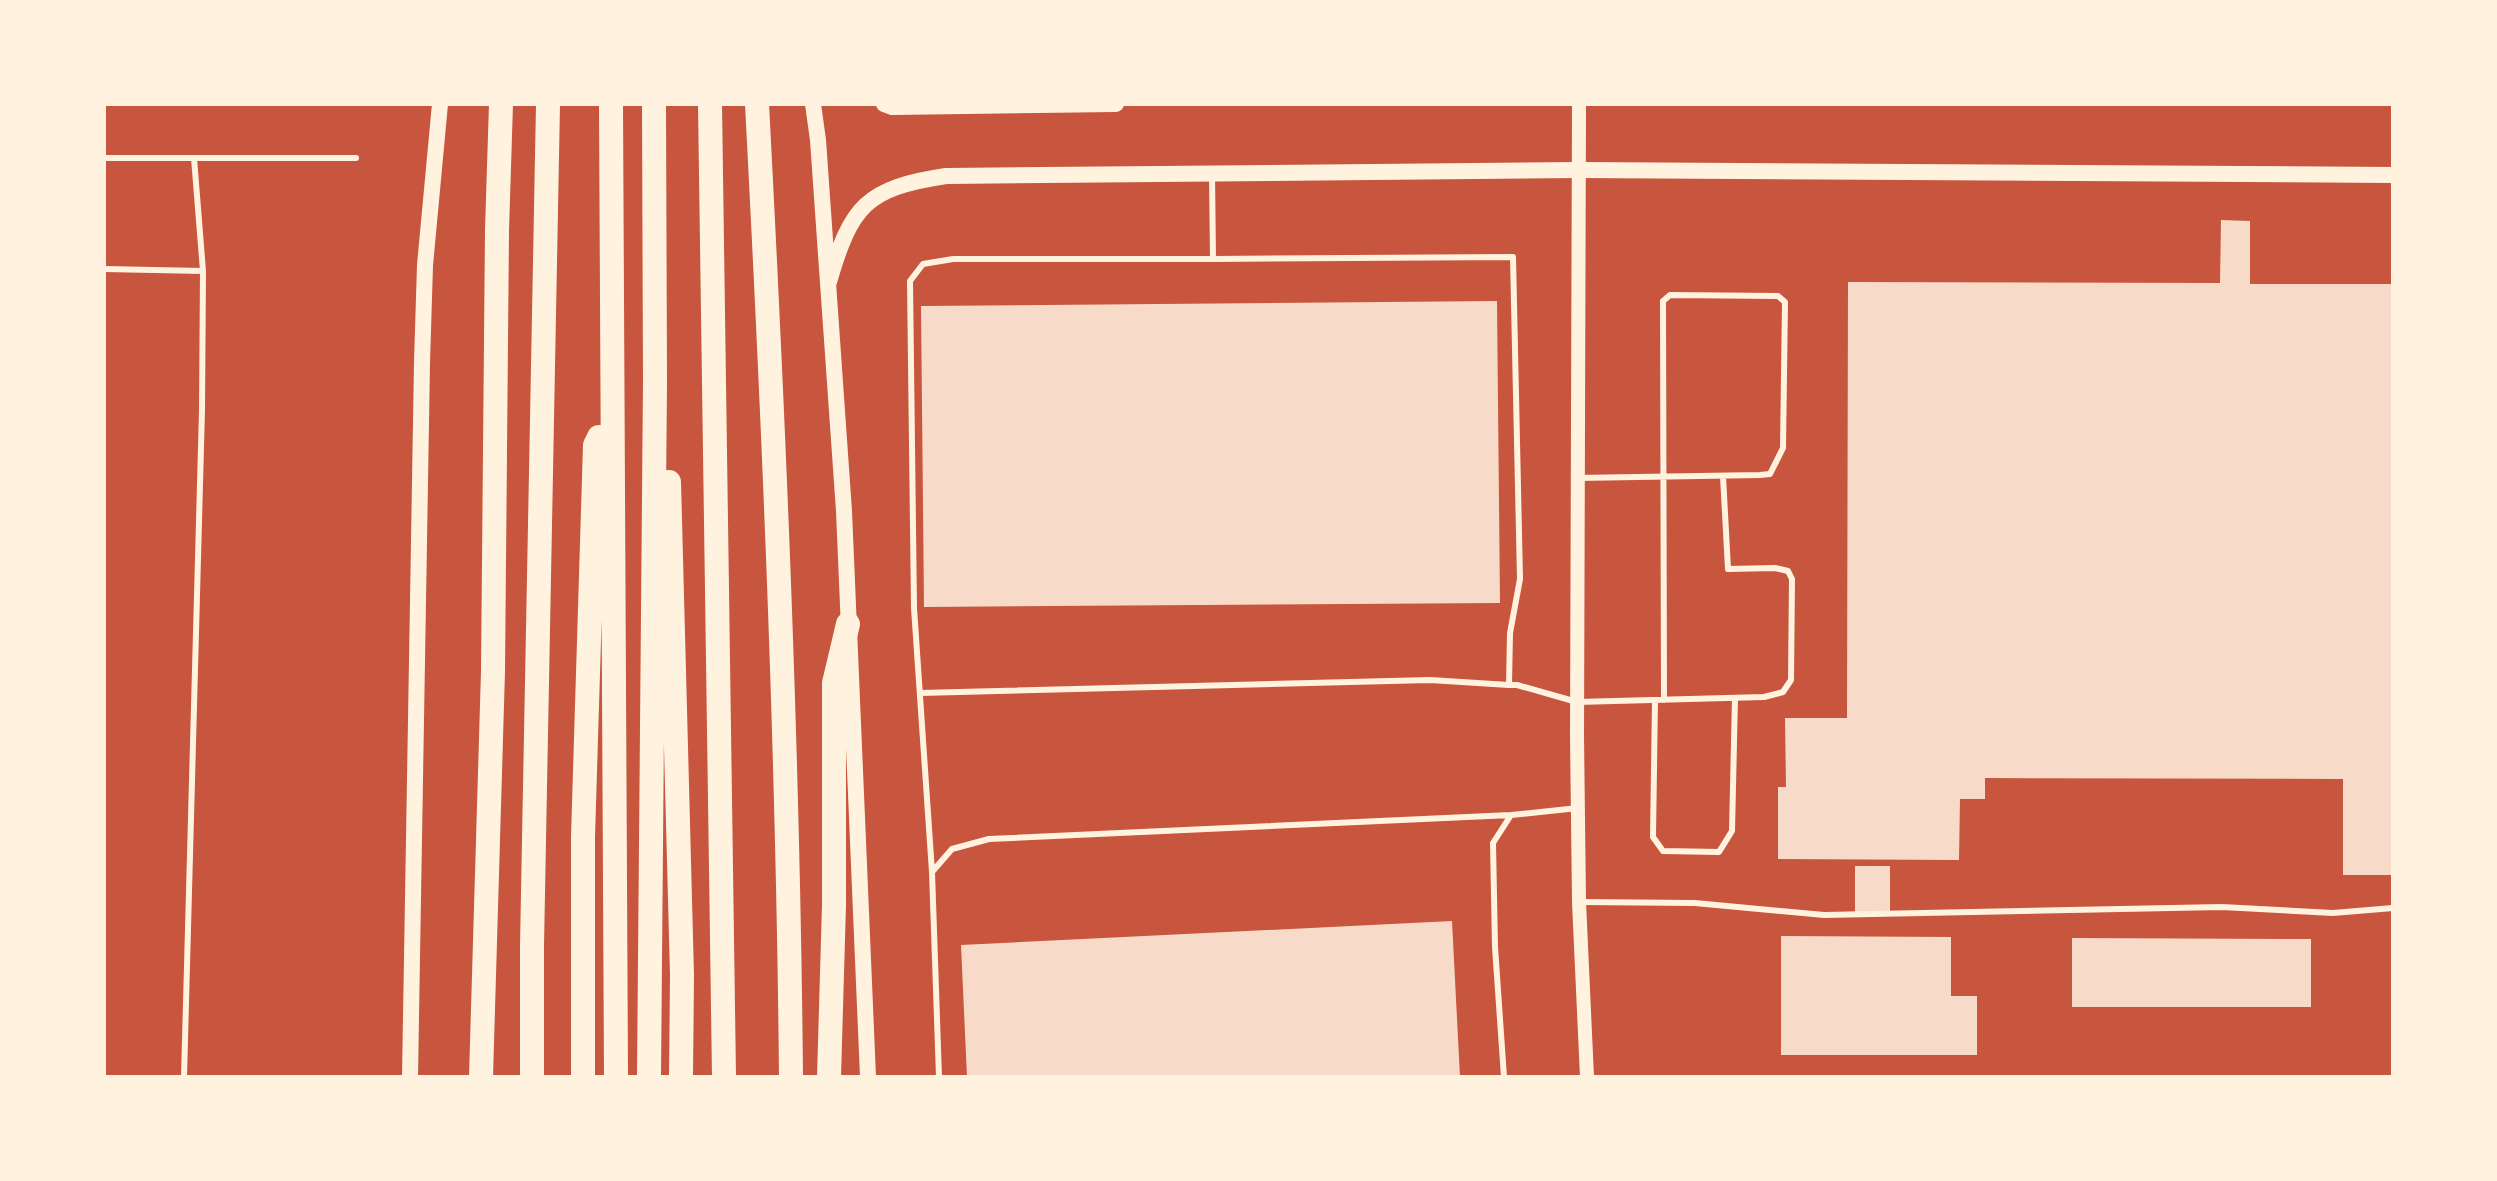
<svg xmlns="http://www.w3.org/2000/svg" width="2497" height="1181" font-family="Rubik,sans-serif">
	<rect width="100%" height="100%" fill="#c8553d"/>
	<path fill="#f7dbc8" d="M2221 220 2250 221V284H2393V875H2343V779L1985 778V799H1960L1959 860 1778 859V787H1786L1785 718H1847L1848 282 2220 283Z
		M1497 301 1500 603 924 607 921 306Z
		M1855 866H1890V915H1855Z
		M1452 921 1460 1077H967L961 945Z
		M1781 936 1951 937V996H1977V1055H1781Z
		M2072 938 2311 939V1007H2072Z"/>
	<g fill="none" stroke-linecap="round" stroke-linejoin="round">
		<path stroke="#fff3e0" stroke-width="6" d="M104 158H356
			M1213 259 1513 257 1520 579 1510 633 1509 685H1517L1577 702 1764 697 1783 692 1791 680 1792 579 1788 571 1775 568 1728 569 1723 476
			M104 269 203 271
			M1577 478C1638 477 1699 476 1760 475L1770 474 1783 448 1785 302 1778 296 1670 295 1663 301 1664 700
			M920 693 1430 680 1509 685
			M1655 700 1653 837 1663 851 1719 852 1732 831 1735 698
			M932 872 914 608 910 281 923 264 953 259H1213L1212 174
			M1579 902 1695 903 1824 915 2222 907 2333 913 2393 908
			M184 1077 202 410 203 271 194 158
			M939 1077 932 872 952 849 989 839 1511 815
			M1504 1077 1495 947 1493 843 1511 815 1578 808"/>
		<path stroke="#fff3e0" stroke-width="14" d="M1579 104 1577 736 1579 902 1587 1077"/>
		<path stroke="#fff3e0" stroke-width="16" d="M813 104 818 140 844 511 868 1077
			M884 104 892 107 1116 104
			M829 282C851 206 866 188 946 176L1578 170 2393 175
			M410 1077 422 363 425 265 440 104"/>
		<path stroke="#fff3e0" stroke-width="24" d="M611 104C610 428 617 753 616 1077
			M710 104 724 1077
			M757 104C774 428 788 752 791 1077
			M669 482 682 975 681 1077
			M481 1077 493 671 497 230 501 104
			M532 1077V945L548 104
			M583 1077V837L595 445 599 437
			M649 1077 655 381 654 104
			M829 1077 834 905V683L848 624"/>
	</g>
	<rect width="2497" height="1181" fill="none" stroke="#fff3e0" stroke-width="212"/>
</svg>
